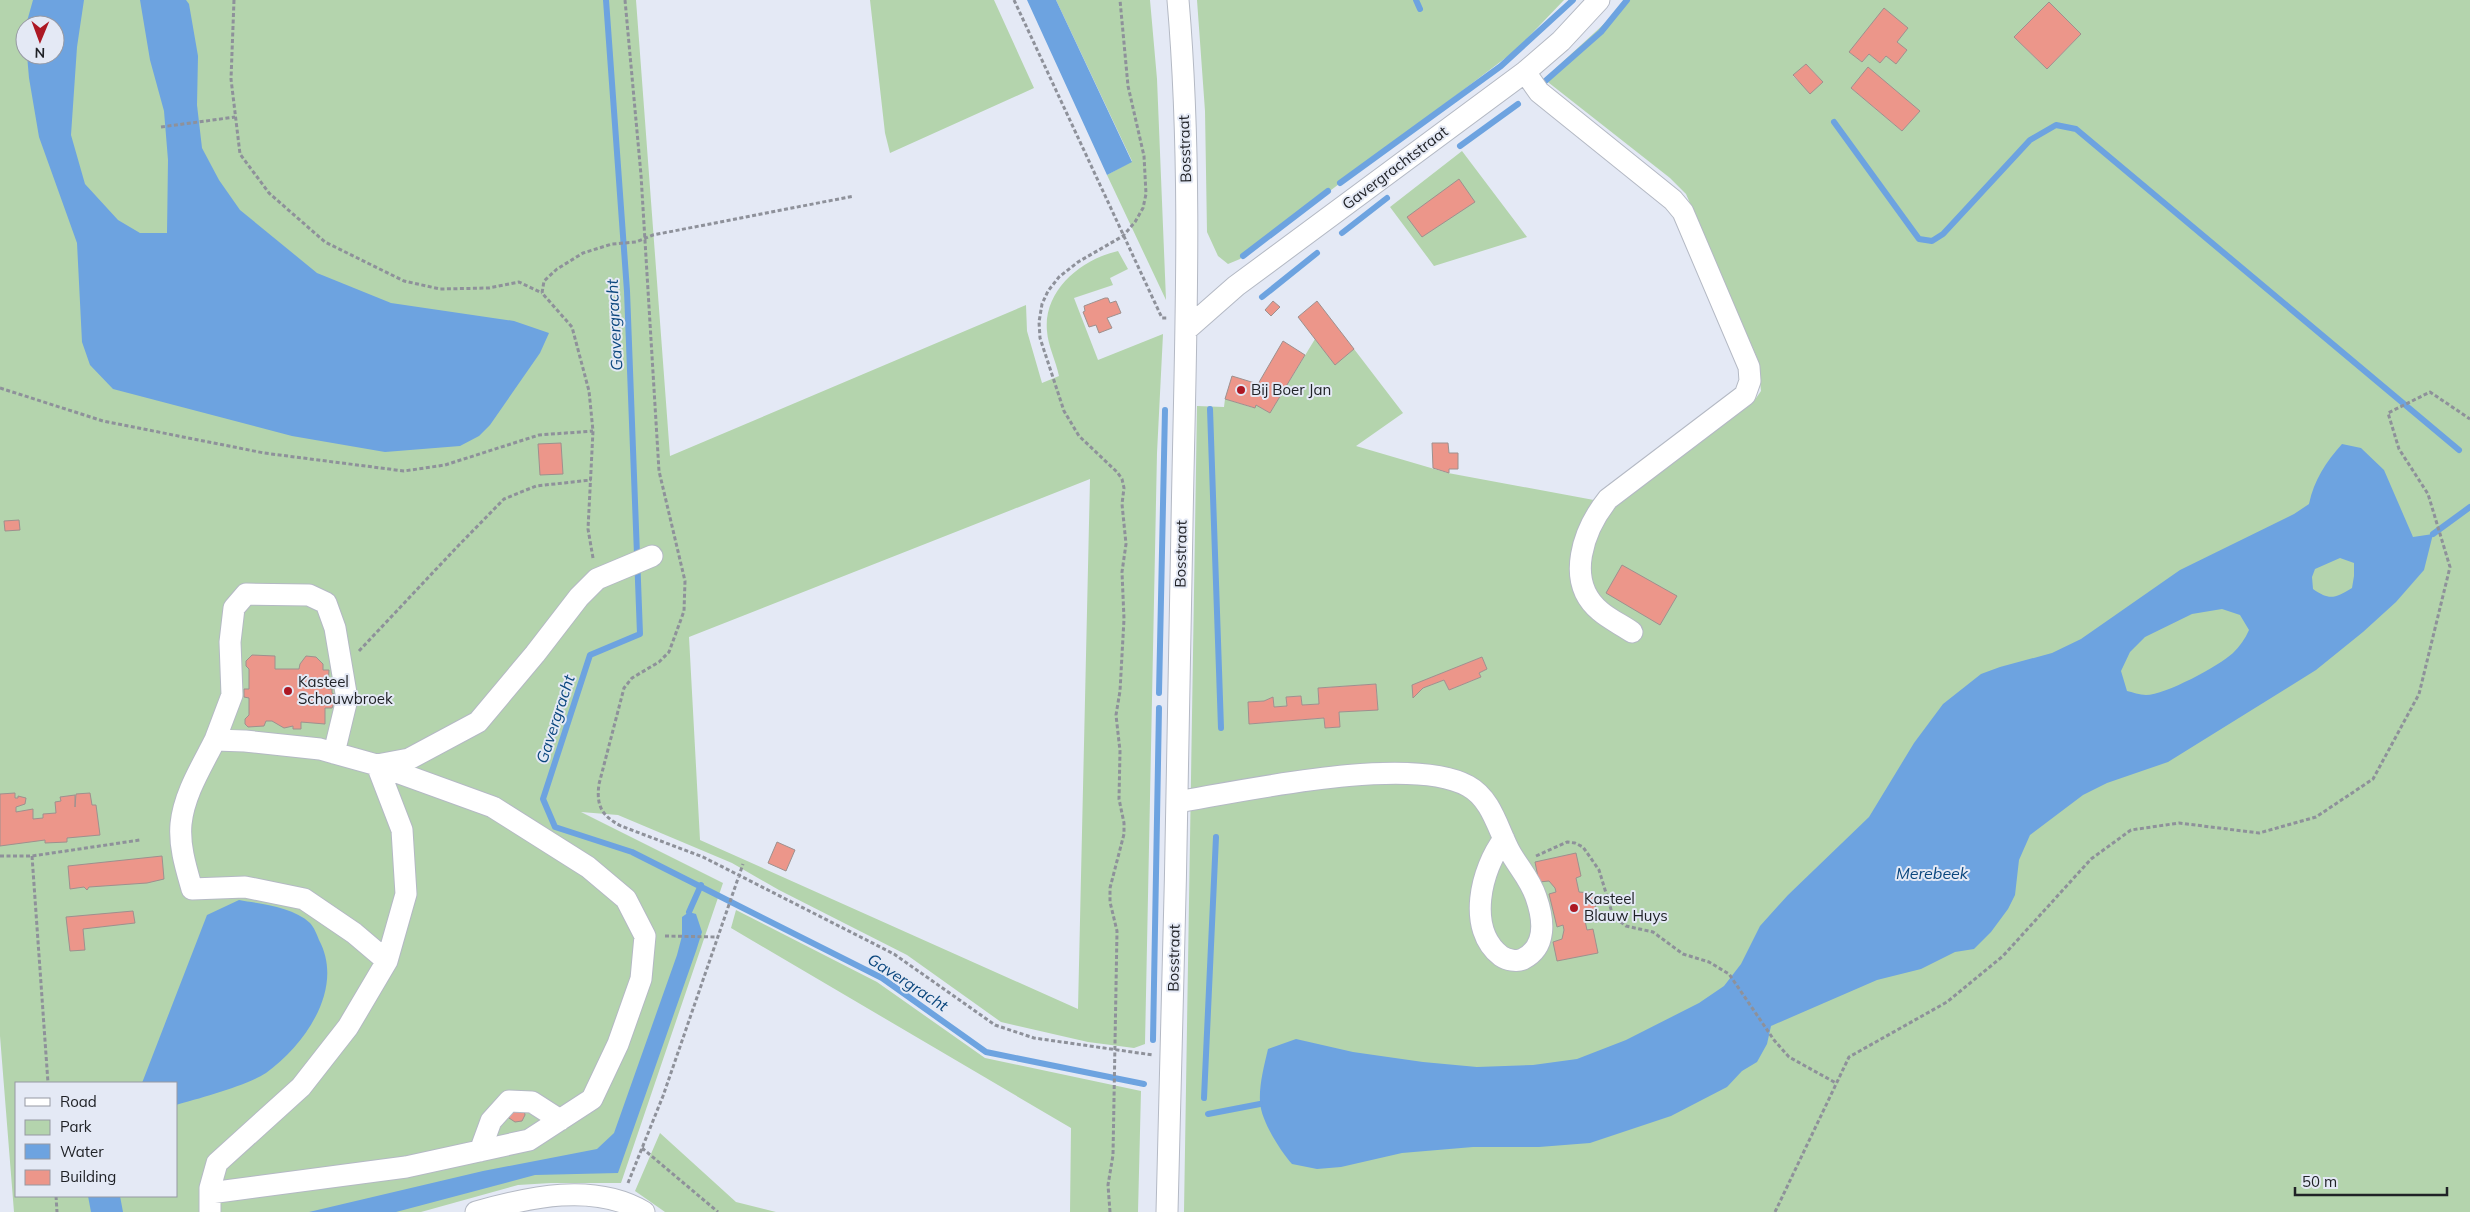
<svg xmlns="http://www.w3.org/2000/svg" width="2470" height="1212" font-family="Mulish,sans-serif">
	<rect width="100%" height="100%" fill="#e4e9f5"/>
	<path fill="#b4d4ad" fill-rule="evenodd" d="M0 0H636L670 456 1026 305 1027 331 1042 383 1059 376C1056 361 1048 346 1047 331 1043 291 1081 259 1118 251L1128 269 1110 278 1113 285 1074 298 1098 360 1163 334 1157 453 1145 1044 1134 1048 1088 1042 1001 1022 907 955 779 890 732 863 618 815 581 812 723 883 621 1183H551L518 1185 421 1212H14L0 1036ZM25 25H55V55H25ZM1090 479 1078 1009 700 840 689 637ZM16 1083H176V1196H16Z
		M870 0H994L1034 88 890 153 885 133Z
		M1056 0H1150L1157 79 1166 300 1107 175 1132 161Z
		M1197 0H1564L1516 50 1240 259 1228 264 1218 256 1207 232 1205 111Z
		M1630 0H2470V1212H1184L1197 406 1224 407 1225 399 1254 408 1256 405 1270 413 1315 339 1335 364 1354 349 1403 413 1356 446 1448 473 1610 503 1754 401 1761 391 1758 360 1686 194 1670 178 1544 79ZM2049 2 2081 34 2047 69 2014 37ZM1907 50 1886 56 1880 63 1869 54 1862 62 1849 52ZM1806 64 1823 82 1810 93 1793 76ZM1868 68 1919 111 1902 131 1851 88ZM1482 657 1487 669 1479 673 1481 677 1449 690 1444 680 1423 688 1413 697V685ZM1376 684 1378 709 1339 712 1340 727 1325 728 1324 718 1250 724 1249 702 1264 701 1273 697 1274 707 1287 706 1286 697 1301 696 1302 705 1319 704 1318 688Z
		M1462 151 1527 237 1434 266 1390 207Z
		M736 910 877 982 985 1058 1141 1091 1138 1212H1070L1071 1128 731 928Z
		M660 1133 736 1202 776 1212H665L635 1191Z"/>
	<path fill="#6da3e0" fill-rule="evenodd" d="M33 0H84L77 47 71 135 85 184 118 220 140 233H167L168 160 164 111 150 60 140 0H186L189 4 198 56 197 105 202 148 219 180 240 210 317 273 391 303 514 321 549 333 540 353 490 425 479 436 460 446 385 452 292 436 113 389 90 365 82 342 77 243 39 137 29 78 27 55H55V25H26Z
		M1027 0H1056L1132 162 1107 175Z
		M2342 444 2361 448 2384 470 2413 537 2433 534 2424 570 2396 602 2363 632 2316 670 2168 762 2107 783 2083 795 2030 835 2019 860 2015 895 2008 909 1991 932 1974 949 1955 952 1921 969 1877 980 1771 1026 1767 1044 1757 1062 1742 1071 1727 1087 1671 1116 1590 1143 1539 1147H1473L1402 1153 1341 1167 1317 1169 1292 1164C1280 1150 1261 1121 1260 1102 1259 1085 1264 1066 1268 1049L1296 1039 1353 1052 1423 1062 1477 1067 1533 1065 1577 1059 1626 1040 1699 1003 1724 986 1741 964 1760 926 1788 895 1869 817 1914 743 1943 704 1981 674 2000 667 2052 653 2081 639 2180 570 2294 514 2309 504C2314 480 2326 462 2342 444ZM2340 558 2354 563V576L2352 588C2335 598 2330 601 2313 589L2312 577 2315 569ZM2222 609 2240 615 2249 630C2245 639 2240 646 2233 653 2219 666 2165 695 2146 695 2140 695 2132 692 2127 691L2121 671 2130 652 2145 637 2192 614Z
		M239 900C261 904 293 907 310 923 314 927 317 935 319 940 345 988 305 1045 266 1073 246 1086 200 1098 176 1105V1083H142L207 915Z
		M689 912 696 914 702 932 696 951 618 1173 535 1175 396 1212H309L483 1171 597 1149 614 1133 677 955 682 936V917Z
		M88 1196H120L123 1212H91Z"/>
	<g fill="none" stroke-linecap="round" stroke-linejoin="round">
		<path stroke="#6da3e0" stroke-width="6" d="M606 0 627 291 640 634 590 655 543 799 555 827 632 852 882 978 986 1052 1144 1084
			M1416 0 1420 9
			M1543 83 1601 32 1627 0
			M1834 122 1919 239 1932 241 1943 234 2030 140 2056 125 2076 129 2459 450
			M1460 146 1518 104
			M1340 183 1501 66 1573 0
			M1342 233 1387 198
			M1243 256 1328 191
			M1262 297 1317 253
			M1210 409 1221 728
			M2433 534 2470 507
			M1159 693 1165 410
			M689 912 701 885
			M1153 1040 1159 708
			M1204 1098 1216 837
			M1208 1114 1260 1104"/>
	</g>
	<path fill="#ec968a" stroke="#9e908e" d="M2049 2 2081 34 2047 69 2014 37Z
		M1884 8 1908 28 1897 42 1907 50 1896 64 1886 56 1880 63 1869 54 1862 62 1849 52Z
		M1806 64 1823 82 1810 94 1793 75Z
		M1868 67 1920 111 1902 131 1851 88Z
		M1459 179 1475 202 1422 237 1407 217Z
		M1105 298H1108L1110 303 1116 301 1121 313 1107 318 1112 328 1099 333 1096 325 1089 327 1083 312 1085 311 1084 306Z
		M1273 301 1280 307 1271 316 1265 310Z
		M1317 301 1354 349 1335 365 1298 317Z
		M1283 341 1305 355 1270 413 1256 405 1255 408 1225 399 1232 376 1258 384Z
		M561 443 563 474 540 475 538 444Z
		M1432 443H1448L1449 453H1458V469H1449V473L1433 468Z
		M19 520 20 530 5 531 4 521Z
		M1622 565 1677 596 1660 625 1606 593Z
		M252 655 275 656V669H299L300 664 306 656 316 657 323 664V670H329L328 689H332V693L337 696 332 708H325V724L301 722V729H293V726L284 728 272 721H266L264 726 248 727 245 724V719L249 715V698L244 697V689H249V669L246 666V661Z
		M1482 657 1487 669 1479 673 1481 677 1449 690 1444 680 1423 688 1413 698 1412 685Z
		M1376 684 1378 710 1339 712 1340 727 1325 728 1324 718 1249 724 1248 702 1264 701 1273 697 1274 707 1287 706 1286 697 1301 696 1302 705 1319 704 1318 688Z
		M15 793V798H18V796L26 798 25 804 16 807V812L33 809V819L43 818V814L56 813 55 802 61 801 60 797 75 795V807L76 794 90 793 92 805H96L100 835 67 838V842L45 843V840L0 846V794Z
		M777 842 795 850 786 871 768 863Z
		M1576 853 1581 876 1576 878 1579 892 1590 893 1597 900 1594 911 1584 916 1587 930 1593 929 1598 953 1557 961 1553 942 1562 939 1564 930 1563 925 1557 927 1549 894 1556 892 1555 888 1549 881 1539 882 1535 862Z
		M162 856 164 879 147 883 89 887 87 890 84 887 70 889 68 866Z
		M133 911 135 923 83 929 85 950 70 951 66 917Z
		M524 1109 525 1115 522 1121 515 1122 509 1118 507 1112Z"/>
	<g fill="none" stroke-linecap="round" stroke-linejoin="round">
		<defs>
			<path id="minor" d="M1525 72 1539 92 1673 200 1683 212 1749 367 1750 381 1745 395 1608 499C1584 529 1564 581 1600 611 1609 619 1622 625 1632 632
				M1186 330 1236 286 1525 72 1561 41 1599 0
				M215 740 232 695 230 642 234 608 246 594 309 595 326 603 335 628 347 699 334 753
				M1177 802C1243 791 1410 754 1468 786 1492 799 1498 830 1510 852 1519 868 1530 879 1536 897 1544 920 1547 947 1523 959 1517 962 1507 960 1501 956 1466 929 1481 869 1504 839
				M480 1151 491 1121 509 1101 532 1102 560 1120
				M210 1193 406 1167 529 1140 592 1099 618 1044 641 979 645 936 626 899 588 867 493 807 377 765 320 749 245 741 215 740C202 766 184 794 181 824 179 846 186 868 192 889L245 887 304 899 354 933 387 961
				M210 1212V1188L217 1163 301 1087 348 1027 387 961 406 894 402 830 377 765 409 759 478 722 535 654 579 597 597 579 652 556
				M476 1212C529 1197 594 1182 644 1212
				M1167 1212C1174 983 1178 753 1182 524 1185 349 1193 174 1178 0"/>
		</defs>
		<use href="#minor" stroke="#b4b9c4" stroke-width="23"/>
		<path stroke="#8e919a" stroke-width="3" stroke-dasharray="4 2.5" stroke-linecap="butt" d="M234 0 231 79 240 154 269 193 325 242 404 281 440 289 489 288 519 282 542 293
			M625 0 641 175 659 471 685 581 684 611 669 652 659 662 632 678 624 688 599 784C596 806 602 816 621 826L703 857 894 954 995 1025 1034 1038 1153 1055
			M1014 0 1162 318H1167
			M161 127 235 117
			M0 388 103 421 264 453 404 471 445 465 539 435 593 431
			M593 558 588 529 593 431 589 391 572 327 542 293 544 281 557 269 583 253 612 244 636 242 653 235 854 196
			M359 651 457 547 504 499 536 486 591 480
			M0 856H32L140 840
			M32 856 48 1083
			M1536 856 1567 842 1575 843 1583 847 1599 870 1613 916 1626 926 1653 932 1683 954 1709 962 1729 974 1774 1040 1789 1057 1836 1083
			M665 936 717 937
			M642 1148 718 1212
			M628 1183 663 1096 743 864
			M56 1196 57 1212
			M1110 1212 1108 1185 1113 1155 1117 931 1110 902V888L1124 834V823L1119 799 1120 751 1116 715 1120 691 1124 619 1122 572 1126 544 1122 504 1124 488 1122 479 1117 472 1079 436 1064 411 1040 338 1039 322 1042 304 1048 291 1059 277 1078 262 1123 236 1135 222 1143 208 1146 194 1144 156 1128 86 1120 0
			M1775 1212 1849 1057 1947 1002 2003 956 2091 859 2131 830 2179 823 2259 833 2316 817 2373 779 2419 694 2450 567 2428 494 2399 449 2388 413 2430 392 2470 419"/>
		<use href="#minor" stroke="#fff" stroke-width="21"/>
	</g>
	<g fill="#ac1824" stroke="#e4e9f5" stroke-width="2">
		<circle cx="1241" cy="390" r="5"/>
		<circle cx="288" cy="691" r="5"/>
		<circle cx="1574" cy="908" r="5"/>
	</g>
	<g text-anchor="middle" stroke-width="4" stroke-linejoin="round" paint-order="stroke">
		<g font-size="15" fill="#202227" stroke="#e4e9f5">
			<text transform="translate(1185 149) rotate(-92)" y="5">Bosstraat</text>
			<text transform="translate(1395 168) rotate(-37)" y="5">Gavergrachtstraat</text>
			<text transform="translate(1181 554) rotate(-89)" y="5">Bosstraat</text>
			<text transform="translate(1174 958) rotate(-89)" y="5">Bosstraat</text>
		</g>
		<g font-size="15" fill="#202227" stroke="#e4e9f5" text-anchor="start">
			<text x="1251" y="395">Bij Boer Jan</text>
			<text x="298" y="687">Kasteel<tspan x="298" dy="17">Schouwbroek</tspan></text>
			<text x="1584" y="904">Kasteel<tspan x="1584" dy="17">Blauw Huys</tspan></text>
		</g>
		<g font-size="16" font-style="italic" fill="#0b477e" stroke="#e4e9f5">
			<text transform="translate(614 325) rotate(-93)" y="6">Gavergracht</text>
			<text transform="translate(555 719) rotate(-72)" y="6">Gavergracht</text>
			<text x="1932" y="879">Merebeek</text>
			<text transform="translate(908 982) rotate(33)" y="6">Gavergracht</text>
		</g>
	</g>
	<rect x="15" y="1082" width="162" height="115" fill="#e4e9f5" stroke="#9699a3"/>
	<rect x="25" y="1098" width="25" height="8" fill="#ffffff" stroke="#9699a3"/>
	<text x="60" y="1107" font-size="15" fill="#202227">Road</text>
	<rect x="25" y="1120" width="25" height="15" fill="#b4d4ad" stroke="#9699a3"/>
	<text x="60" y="1132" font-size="15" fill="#202227">Park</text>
	<rect x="25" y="1144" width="25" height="15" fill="#6da3e0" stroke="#9699a3"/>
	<text x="60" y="1157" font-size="15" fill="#202227">Water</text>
	<rect x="25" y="1170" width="25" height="15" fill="#ec968a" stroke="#9699a3"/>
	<text x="60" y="1182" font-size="15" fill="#202227">Building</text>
	<g transform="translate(40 40) rotate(181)"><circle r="24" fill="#e4e9f5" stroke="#9699a3"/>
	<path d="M0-4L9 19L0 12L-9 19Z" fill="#ac1824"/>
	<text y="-8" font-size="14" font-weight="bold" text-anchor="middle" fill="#202227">N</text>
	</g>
	<path d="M2295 1187v8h152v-8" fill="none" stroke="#202227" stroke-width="2.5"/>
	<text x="2302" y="1187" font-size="15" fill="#202227" stroke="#e4e9f5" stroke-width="4" paint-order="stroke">50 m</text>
</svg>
